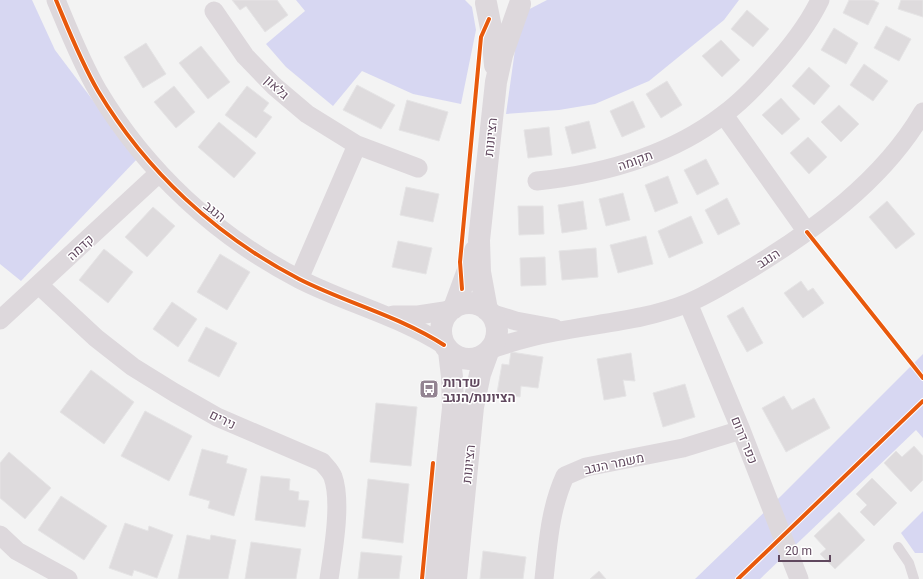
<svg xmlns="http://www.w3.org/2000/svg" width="923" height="579" font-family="Roboto,Heebo,sans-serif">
	<rect width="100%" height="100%" fill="#f3f3f3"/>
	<path fill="#d7d7f2" d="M0 0H32L55 50 137 159 21 281 0 264Z
		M296 0H465L472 7 476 30 461 104 413 94 362 71 333 106 286 67 266 44 305 11Z
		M547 0H739L724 20 649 81 595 104 559 110 506 114 520 14Z
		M923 354V438L916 430 760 579H695L781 496Z
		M923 511V553H915L901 533Z"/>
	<path fill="#dedbdd" stroke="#e5e4e5" d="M232 0H277L288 15 265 32 246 6 240 10Z
		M849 0H873L879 3 868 25 843 13Z
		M901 0H923V17L898 9Z
		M747 10 769 29 753 47 731 29Z
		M886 26 911 39 899 61 874 48Z
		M834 28 858 43 846 64 821 50Z
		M721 40 740 60 722 77 702 56Z
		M146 43 166 74 143 88 124 57Z
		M201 46 230 82 208 99 179 63Z
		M864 64 888 81 873 101 850 85Z
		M809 67 830 86 814 105 792 86Z
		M667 81 682 105 661 118 646 94Z
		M357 85 395 105 381 129 343 110Z
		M174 86 195 112 176 128 154 102Z
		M247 86 269 103 263 111 272 117 256 138 225 115Z
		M781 98 800 119 782 135 762 115Z
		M407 100 448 112 439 141 399 130Z
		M633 101 645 127 622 137 610 111Z
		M839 105 859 124 841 142 821 122Z
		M589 121 596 148 572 154 565 127Z
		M219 122 256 153 234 178 198 147Z
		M549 127 552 155 528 158 524 130Z
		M808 137 827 157 809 174 790 153Z
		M706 159 719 184 697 195 684 170Z
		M668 176 678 203 655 212 645 185Z
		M406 187 439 194 433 222 400 215Z
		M623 193 630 220 606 226 599 199Z
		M727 198 740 224 718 235 705 210Z
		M583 201 587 229 562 233 558 205Z
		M887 201 915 234 896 249 869 217Z
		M518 206H543L544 234 519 235Z
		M153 207 175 226 147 257 125 237Z
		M691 216 703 243 669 258 658 231Z
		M646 236 653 264 618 273 610 245Z
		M398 241 432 248 426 274 392 267Z
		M596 248 598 277 562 280 559 251Z
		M104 249 133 272 108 303 79 280Z
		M220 254 250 272 227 310 197 292Z
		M545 257 546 285 521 286 520 258Z
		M801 281 808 291 813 288 824 303 803 318 784 293Z
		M172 302 197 319 178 347 153 329Z
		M743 307 763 343 747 352 727 316Z
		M206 327 237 343 219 377 188 361Z
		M511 352 543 357 538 388 521 386 520 397 497 393 502 364 509 365Z
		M631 353 635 381 623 380 626 396 604 400 597 359Z
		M91 370 134 402 104 444 60 412Z
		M685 384 695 417 663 427 653 393Z
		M784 396 792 410 814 398 830 428 786 452 762 408Z
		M376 403 417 407 411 466 370 462Z
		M145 411 192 436 169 481 121 456Z
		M914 446 923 456V480L911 492 884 463 896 451 902 457Z
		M202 449 228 456 226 463 247 469 234 516 208 508 210 501 189 495Z
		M9 452 51 488 25 519 0 498V463Z
		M261 476 290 479 289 490 299 492 298 500 309 501 305 527 255 520Z
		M872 478 897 503 874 526 860 512 867 505 856 494Z
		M368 479 409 484 403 543 362 538Z
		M61 496 107 526 84 560 38 530Z
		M839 512 865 540 835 569 820 554 826 549 814 536Z
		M125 523 148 531 149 526 173 535 157 578 134 570 132 576 109 568Z
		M187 535 210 540 211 535 236 540 228 579H178Z
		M251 542 301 549 296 579H245Z
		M483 551 526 557 523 579H480Z
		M361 552 402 556 399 579H358Z
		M599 571 606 579H590Z"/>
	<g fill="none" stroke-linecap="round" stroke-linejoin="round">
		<path stroke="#ddd8dc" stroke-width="10" d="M898 547 909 563 914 579"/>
		<path stroke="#ddd8dc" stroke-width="19" d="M56 0C69 31 81 62 98 91 146 171 216 236 299 279 346 303 399 316 444 345
			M214 11 245 56 274 86 307 114 357 145 418 168
			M724 115 807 232
			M537 181C603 174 670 156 723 115 741 102 757 85 771 69 790 48 808 25 820 0
			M299 279 357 145
			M39 285 96 338 133 367 175 393 217 417 322 462C325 466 331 471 333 477 342 502 333 552 329 579
			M688 303 741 430 799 579
			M490 313 516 321 554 328
			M393 315H418L451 310
			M0 320 159 173
			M491 349C512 342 533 336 555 332 600 323 646 320 688 303 708 295 728 282 747 271 813 231 883 181 923 112
			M0 535 17 551 68 579
			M544 579C548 543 550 509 565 476L586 467 683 448 741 430"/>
		<path stroke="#ddd8dc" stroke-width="22" d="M486 3 492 33 495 65
			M441 331a28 28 0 1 1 56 0a28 28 0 1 1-56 0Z
			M454 308 475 251
			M487 310 480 272 479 240 496 82 502 55 520 4
			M435 579 453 408 452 377 449 351
			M456 579 473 407 480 374 488 352"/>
		<defs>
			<path id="cycleway" d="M56 0C69 31 81 62 98 91 146 171 216 236 299 279 346 303 399 316 444 345
				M807 232 923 378
				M462 289 460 262 481 37 489 19
				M422 579 433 463
				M738 579 923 401"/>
		</defs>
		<use href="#cycleway" stroke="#fff" stroke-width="6"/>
		<use href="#cycleway" stroke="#e8590c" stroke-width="4"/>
	</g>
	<defs>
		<symbol id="bus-square" viewBox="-11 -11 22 22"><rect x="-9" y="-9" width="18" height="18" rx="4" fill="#938492" stroke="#fff"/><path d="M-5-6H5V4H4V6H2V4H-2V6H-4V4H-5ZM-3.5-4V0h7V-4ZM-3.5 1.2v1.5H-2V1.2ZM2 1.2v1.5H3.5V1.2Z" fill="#fff"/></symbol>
	</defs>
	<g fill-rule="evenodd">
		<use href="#bus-square" x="418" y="378" width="22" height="22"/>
	</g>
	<g text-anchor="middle" stroke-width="3" stroke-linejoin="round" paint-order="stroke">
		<g font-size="13" fill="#60485e" stroke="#fff">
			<text transform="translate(277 87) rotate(43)" y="5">גלאון</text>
			<text transform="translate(490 137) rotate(-84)" y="5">הציונות</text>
			<text transform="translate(635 160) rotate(-20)" y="5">תקומה</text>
			<text transform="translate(215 211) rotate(39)" y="5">הנגב</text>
			<text transform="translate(80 247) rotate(-43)" y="5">קדמה</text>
			<text transform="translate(768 258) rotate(-33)" y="5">הנגב</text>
			<text transform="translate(223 419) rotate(26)" y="5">נירים</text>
			<text transform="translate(745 440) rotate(68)" y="5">כפר דרום</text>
			<text transform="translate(614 463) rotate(-12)" y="5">משמר הנגב</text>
			<text transform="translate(468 464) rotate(-84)" y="5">הציונות</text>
		</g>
		<g font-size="13" font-weight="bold" fill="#60485e" stroke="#fff" text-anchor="start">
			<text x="443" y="387">שדרות<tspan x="443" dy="15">הציונות/הנגב</tspan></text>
		</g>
	</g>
	<path d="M779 555v6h51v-6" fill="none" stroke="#60485e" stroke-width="2"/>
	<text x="785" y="555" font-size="12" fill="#60485e" stroke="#ffffff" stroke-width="3" paint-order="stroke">20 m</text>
</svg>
